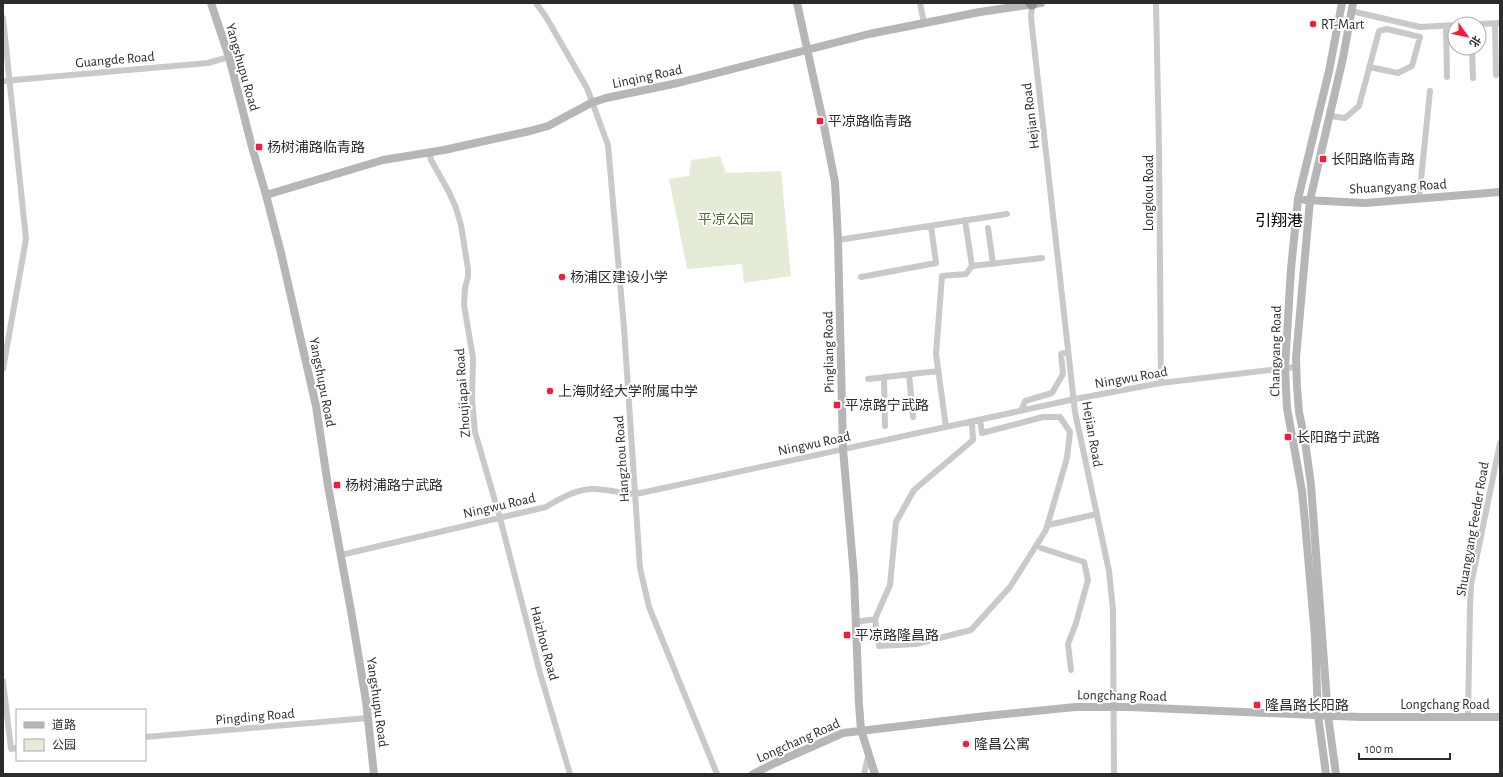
<svg xmlns="http://www.w3.org/2000/svg" width="1503" height="777" font-family="'Alegreya Sans','Noto Sans SC',sans-serif">
	<rect width="100%" height="100%" fill="#fff"/>
	<path fill="#e4ebd7" d="M720 156 726 173 781 171 791 276 744 283 742 264 687 269 669 179 689 176 691 160Z"/>
	<g fill="none" stroke-linecap="round" stroke-linejoin="round">
		<path stroke="#c9c9c9" stroke-width="6" d="M536 3 546 17 587 88 608 145 624 328 640 568 649 607 717 774
			M920 3 924 23
			M1032 3 1031 18 1075 412 1109 571 1113 610 1114 774
			M1156 3 1159 149 1161 383
			M1351 11 1420 27 1455 25
			M3 18 26 239 3 369
			M1479 24 1500 23
			M1495 24 1496 75
			M1446 26 1447 77
			M1472 48 1473 78
			M3 81 208 63 229 57
			M1330 116 1345 118 1359 106 1379 31 1387 29 1420 37 1412 66 1398 73 1369 67
			M429 152 431 160 449 192 456 208 461 225 468 269V277L465 288 464 305 473 358 472 399 475 432 500 518 540 673 570 774
			M1419 199 1430 91
			M965 220 972 266
			M988 228 993 264
			M838 240 1007 214
			M861 277 936 263 931 226
			M909 374 913 417
			M884 377 885 426
			M868 379 938 371
			M1021 411 1025 401 1052 393 1063 374 1061 354 1068 352
			M946 427 936 354 942 276 966 274 972 266 1042 258
			M1048 525 1097 514
			M1041 548 1084 562 1088 580 1076 623 1068 644 1071 670
			M341 555 546 507C560 498 578 488 595 489 609 490 622 493 636 494L1075 399 1161 383 1296 367
			M875 619 879 646 916 644 971 630 1010 587 1046 530 1067 458 1070 432 1060 417H1043L982 433 980 420
			M856 622 875 619 890 585 896 522 914 490 973 440 972 422
			M3 681 11 749 17 748
			M1468 716 1470 607 1471 585 1500 443
			M145 737 368 718
			M864 774 868 757"/>
		<path stroke="#b6b6b6" stroke-width="8" d="M211 3 229 57 252 147 266 195 281 253 316 406 328 486 351 611 366 701 374 774
			M797 3 823 121 835 182 838 240 843 449 854 576 859 704 861 730 875 774
			M266 195 383 160 444 150 530 131 548 126 591 103 606 98 678 83 869 34 980 12 1041 3
			M1305 200 1365 203 1500 192
			M753 774 775 763 843 733 986 716 1075 707H1130L1360 717H1500
			M1326 774 1318 715 1315 637 1305 522 1302 491 1287 408 1285 368 1291 269 1298 199 1329 71 1342 3
			M1336 774 1328 716 1311 485 1305 441 1299 412 1297 387 1296 358 1310 200 1343 58 1353 3"/>
		<path stroke="#939393" stroke-width="11" d="M1031 3 1032 4"/>
	</g>
	<g fill="#f61b3c" stroke="#fff" stroke-width="1.5">
		<circle cx="1313" cy="24" r="4"/>
		<rect x="816" y="117" width="8" height="8" rx="2"/>
		<rect x="255" y="143" width="8" height="8" rx="2"/>
		<rect x="1319" y="155" width="8" height="8" rx="2"/>
		<circle cx="562" cy="277" r="4"/>
		<circle cx="550" cy="391" r="4"/>
		<rect x="833" y="401" width="8" height="8" rx="2"/>
		<rect x="1284" y="433" width="8" height="8" rx="2"/>
		<rect x="333" y="481" width="8" height="8" rx="2"/>
		<rect x="843" y="631" width="8" height="8" rx="2"/>
		<rect x="1253" y="701" width="8" height="8" rx="2"/>
		<circle cx="966" cy="744" r="4"/>
	</g>
	<g text-anchor="middle" stroke-width="4" stroke-linejoin="round" paint-order="stroke">
		<g font-size="14" fill="#2c2c2c" stroke="#fff" text-anchor="start">
			<text x="1321" y="29">RT-Mart</text>
			<text x="828" y="126">平凉路临青路</text>
			<text x="267" y="152">杨树浦路临青路</text>
			<text x="1331" y="164">长阳路临青路</text>
			<text x="570" y="282">杨浦区建设小学</text>
			<text x="558" y="396">上海财经大学附属中学</text>
			<text x="845" y="410">平凉路宁武路</text>
			<text x="1296" y="442">长阳路宁武路</text>
			<text x="345" y="490">杨树浦路宁武路</text>
			<text x="855" y="640">平凉路隆昌路</text>
			<text x="1265" y="710">隆昌路长阳路</text>
			<text x="974" y="749">隆昌公寓</text>
		</g>
		<g font-size="14" fill="#2c2c2c" stroke="#fff">
			<text transform="translate(115 59) rotate(-5)" y="5">Guangde Road</text>
			<text transform="translate(243 67) rotate(74)" y="5">Yangshupu Road</text>
			<text transform="translate(647 76) rotate(-12)" y="5">Linqing Road</text>
			<text transform="translate(1030 116) rotate(-97)" y="5">Hejian Road</text>
			<text transform="translate(1398 186) rotate(-3)" y="5">Shuangyang Road</text>
			<text transform="translate(1148 193) rotate(-90)" y="5">Longkou Road</text>
			<text transform="translate(1275 351) rotate(-89)" y="5">Changyang Road</text>
			<text transform="translate(828 352) rotate(-91)" y="5">Pingliang Road</text>
			<text transform="translate(1131 377) rotate(-10)" y="5">Ningwu Road</text>
			<text transform="translate(323 382) rotate(79)" y="5">Yangshupu Road</text>
			<text transform="translate(462 393) rotate(-94)" y="5">Zhoujiapai Road</text>
			<text transform="translate(1093 434) rotate(80)" y="5">Hejian Road</text>
			<text transform="translate(814 443) rotate(-12)" y="5">Ningwu Road</text>
			<text transform="translate(621 459) rotate(-94)" y="5">Hangzhou Road</text>
			<text transform="translate(499 505) rotate(-13)" y="5">Ningwu Road</text>
			<text transform="translate(1472 529) rotate(-80)" y="5">Shuangyang Feeder Road</text>
			<text transform="translate(545 643) rotate(75)" y="5">Haizhou Road</text>
			<text transform="translate(1122 695) rotate(1)" y="5">Longchang Road</text>
			<text transform="translate(378 702) rotate(82)" y="5">Yangshupu Road</text>
			<text x="1445" y="709">Longchang Road</text>
			<text transform="translate(255 716) rotate(-5)" y="5">Pingding Road</text>
			<text transform="translate(798 740) rotate(-24)" y="5">Longchang Road</text>
		</g>
		<g font-size="14" fill="#536b36" stroke="#fff">
			<text x="726" y="224">平凉公园</text>
		</g>
		<g font-size="16" fill="#000" stroke="#fff">
			<text x="1279" y="226">引翔港</text>
		</g>
	</g>
	<rect width="1503" height="777" fill="none" stroke="#2c2c2c" stroke-width="8"/>
	<rect x="16" y="709" width="130" height="52" fill="#ffffff" stroke="#ababab"/>
	<rect x="24" y="722" width="20" height="6" fill="#b6b6b6" stroke="#ababab"/>
	<text x="52" y="729" font-size="12" fill="#2c2c2c">道路</text>
	<rect x="24" y="739" width="20" height="12" fill="#e4ebd7" stroke="#ababab"/>
	<text x="52" y="749" font-size="12" fill="#2c2c2c">公园</text>
	<g transform="translate(1467 36) rotate(123)"><circle r="19" fill="#ffffff" stroke="#ababab"/>
	<path d="M0-3L7 15L0 10L-7 15Z" fill="#f61b3c"/>
	<text y="-6" font-size="11" font-weight="bold" text-anchor="middle" fill="#2c2c2c">北</text>
	</g>
	<path d="M1359 753v6h91v-6" fill="none" stroke="#2c2c2c" stroke-width="2"/>
	<text x="1365" y="753" font-size="12" fill="#2c2c2c" stroke="#ffffff" stroke-width="3" paint-order="stroke">100 m</text>
</svg>
